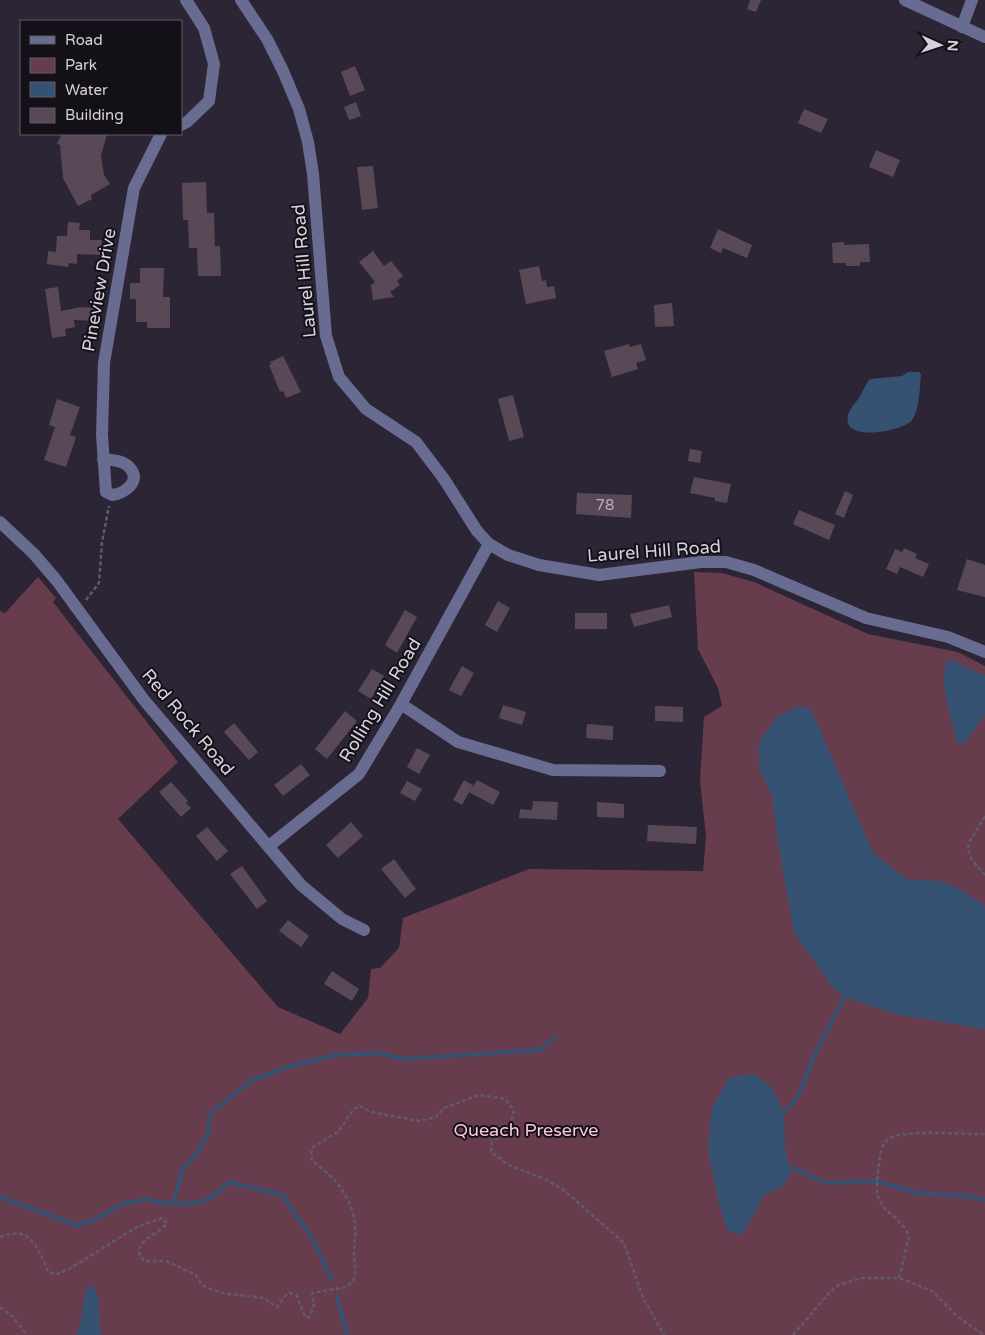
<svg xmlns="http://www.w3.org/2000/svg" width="985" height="1335" font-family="'Varela Round',sans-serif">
	<rect width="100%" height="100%" fill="#2c2535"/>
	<path fill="#673c4c" d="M694 572 722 573 754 582 868 634 958 652 985 666V1335H0V611L5 613 38 577 56 598 53 602 178 762 118 819 278 1007 340 1034 368 998 371 969 380 968 399 948 403 918 529 869 703 871 706 837 700 781 704 717 722 706 718 688 698 649Z"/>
	<path fill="#365273" d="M908 372H919L921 375C920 386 919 411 912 420 902 432 841 443 848 415 850 409 855 403 859 398 863 392 865 384 870 379L902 376Z
		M947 660 954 661 985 676V714L965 744 958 743 955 736C950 710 939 686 947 660Z
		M799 706 811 709 873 853 907 879 940 881 960 889 985 906V1029L895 1014 844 997 831 985 794 933 778 844 772 795 759 770V742L777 717Z
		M755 1074 772 1088 784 1112 785 1148 791 1174 782 1187 765 1194 742 1235 728 1231 719 1205 708 1150 712 1107 730 1077Z
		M88 1286H94L98 1299 101 1335H76C84 1320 80 1301 88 1286Z"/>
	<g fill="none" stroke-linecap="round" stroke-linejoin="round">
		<path stroke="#365273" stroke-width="4" d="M784 1112C803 1098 805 1073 816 1052 825 1034 835 1016 844 997
			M791 1167 827 1183 876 1181 918 1193 966 1196 985 1200
			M0 1197 76 1225 92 1221 122 1204 148 1199 165 1204 173 1203 183 1168 197 1153 208 1133 209 1115 252 1080 291 1066 336 1055 380 1053 403 1059 539 1050 555 1038
			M173 1203C200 1205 210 1202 229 1182L282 1195 312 1238 332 1280
			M337 1296 347 1335"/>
	</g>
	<path fill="#594957" d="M750 0H761L756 12 747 9Z
		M355 66 365 90 350 96 341 72Z
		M356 102 361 116 349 120 344 107Z
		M804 109 828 119 821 133 798 123Z
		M62 134H107L101 156 104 175 110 184 91 195 92 199 78 206 63 178 60 145 57 144Z
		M876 150 900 160 893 177 869 167Z
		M373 166 378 208 362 210 357 167Z
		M206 182 207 213H214L215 246H220L221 276H198L197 248H189L188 220H183L182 183Z
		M68 222 80 223 79 230H90V240H102L101 255 77 254V264L69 263 68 267 47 264 48 251 56 252 57 236H67Z
		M718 229 752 245 747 258 723 248 721 253 710 248Z
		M844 242V245L869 244 870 262H860V266H846V263H833L832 243Z
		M373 251 384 266 391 261 403 276 397 281 400 285 390 292 394 297 373 300 371 285 375 282 359 262Z
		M539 266 542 281 546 280 547 287 554 286 556 298 526 304 519 270Z
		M140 268H164L163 297H170V328H147V322H136V299H130V283H140Z
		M58 287 61 311 81 307 96 308 95 321 74 320 75 327 65 329 66 336 52 338 45 289Z
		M672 303 674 326 655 327 654 305Z
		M629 344 630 347 641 344 646 360 636 363 638 369 612 377 604 351Z
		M283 356 301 392 286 398 283 391 280 392 269 365H271L270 362Z
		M513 395 524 437 509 441 498 399Z
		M57 399 80 407 70 435 76 437 66 467 44 460 55 427 49 425Z
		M690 449 702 451 700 463 688 461Z
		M694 477 731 484 727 503 715 501V498L690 493Z
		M845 491 853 495 844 518 835 514Z
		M577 493 632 495 631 518 576 514Z
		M799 510 835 525 829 540 793 524Z
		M904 548 917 554 915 558 929 564 923 577 900 567 897 574 886 569 895 549 902 552Z
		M967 559 985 565V597L957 590Z
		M498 601 510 608 497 632 485 625Z
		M669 605 672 617 634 627 630 614Z
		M405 610 417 617 397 653 385 645Z
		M575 613H607V629H575Z
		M462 666 474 673 461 696 449 690Z
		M372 669 384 676 371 699 358 691Z
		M503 705 526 712 522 725 499 718Z
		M655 706 683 707V722L655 721Z
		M345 711 357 721 327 759 315 749Z
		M234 723 258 752 249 760 224 732Z
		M587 724 613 726V740L586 738Z
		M417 748 430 755 419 774 407 767Z
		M301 764 310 775 283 796 274 785Z
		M464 780 473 785 462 805 453 800Z
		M477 780 500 792 493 805 469 792Z
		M407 781 422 789 415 801 400 793Z
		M171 782 188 801 186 803 191 808 181 817 159 792Z
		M533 801 558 802 557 820 519 818 520 809 532 810Z
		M597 802 624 804V818L597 817Z
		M351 822 363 836 338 858 326 845Z
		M648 825 697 827 696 844 647 841Z
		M207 827 228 851 217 861 196 836Z
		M394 859 416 889 405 898 381 869Z
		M242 866 267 901 257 909 230 874Z
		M288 920 309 936 301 947 279 931Z
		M332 971 359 989 352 1001 324 984Z"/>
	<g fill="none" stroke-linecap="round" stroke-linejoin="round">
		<path stroke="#615b69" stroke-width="2.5" stroke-dasharray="4 2.5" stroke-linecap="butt" d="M86 600 99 583 102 542 109 506
			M985 816C968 847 958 846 985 875
			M0 1237C31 1224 38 1249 48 1271L55 1275 69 1269 135 1228 162 1218 167 1223C162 1233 126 1243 144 1261H166L196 1275 201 1284 208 1288 223 1293 263 1298 277 1307 286 1295 290 1293 297 1296 305 1317H309L314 1308 312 1293 347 1287C360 1276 354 1269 354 1255 354 1245 356 1235 355 1224 352 1197 334 1176 312 1161L311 1153 314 1146 338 1132 354 1109 360 1106 371 1112 419 1121 436 1117 444 1108 479 1095 505 1099 514 1110C511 1126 505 1133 492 1142L491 1152 507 1164 547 1180 565 1191 624 1243 643 1298 664 1335
			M899 1278 909 1237C903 1219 884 1213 879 1199 875 1189 878 1175 879 1165 880 1156 880 1147 887 1140 898 1128 965 1135 985 1134
			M0 1307 14 1318 27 1335
			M793 1335 829 1293 839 1285 861 1278H899L932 1291 959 1318 984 1335"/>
		<path stroke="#686c90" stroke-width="12" d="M241 0 267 39 283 71 299 109 308 142 313 174 326 336 339 377 366 409 416 442 444 479 477 531 489 544 508 555 539 565 599 575 701 562H726L754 570 866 618 948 637 985 652
			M905 0 985 37
			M962 27 972 0
			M181 125 187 122 209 101 214 64 204 28 186 0
			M103 459C111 460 124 460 130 468 142 481 124 494 112 495L106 492 102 435 104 363 134 188 161 134
			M0 522 34 554 57 581 144 700 301 885 342 919 364 930
			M401 704 458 742 553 770 660 771
			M269 846 359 774 401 704 489 544"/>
	</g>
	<g text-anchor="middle" stroke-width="4" stroke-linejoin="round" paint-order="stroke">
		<g font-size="15" fill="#b7afbb">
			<text x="605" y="510">78</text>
		</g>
		<g font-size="18" fill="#d6d1dc" stroke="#131017">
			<text transform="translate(304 271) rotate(-95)" y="6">Laurel Hill Road</text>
			<text transform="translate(99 290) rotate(-80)" y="6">Pineview Drive</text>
			<text transform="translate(654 551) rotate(-4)" y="6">Laurel Hill Road</text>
			<text transform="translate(380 700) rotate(-59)" y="6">Rolling Hill Road</text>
			<text transform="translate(188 722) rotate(50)" y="6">Red Rock Road</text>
		</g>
		<g font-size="18" fill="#f8c9d9" stroke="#131017">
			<text x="526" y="1136">Queach Preserve</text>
		</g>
	</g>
	<rect x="20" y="20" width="162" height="115" fill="#131017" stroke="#615d66"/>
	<rect x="30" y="36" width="25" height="8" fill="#686c90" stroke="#615d66"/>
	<text x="65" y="45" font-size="15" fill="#d6d1dc">Road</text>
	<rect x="30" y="58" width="25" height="15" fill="#673c4c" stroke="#615d66"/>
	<text x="65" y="70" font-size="15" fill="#d6d1dc">Park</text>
	<rect x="30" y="82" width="25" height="15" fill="#365273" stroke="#615d66"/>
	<text x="65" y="95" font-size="15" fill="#d6d1dc">Water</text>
	<rect x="30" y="108" width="25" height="15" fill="#594957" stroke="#615d66"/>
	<text x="65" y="120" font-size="15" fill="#d6d1dc">Building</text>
	<g transform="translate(940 45) rotate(93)" stroke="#131017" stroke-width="4" paint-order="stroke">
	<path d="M0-4L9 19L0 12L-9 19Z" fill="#d6d1dc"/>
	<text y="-8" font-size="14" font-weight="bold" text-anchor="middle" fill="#d6d1dc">N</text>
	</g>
</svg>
